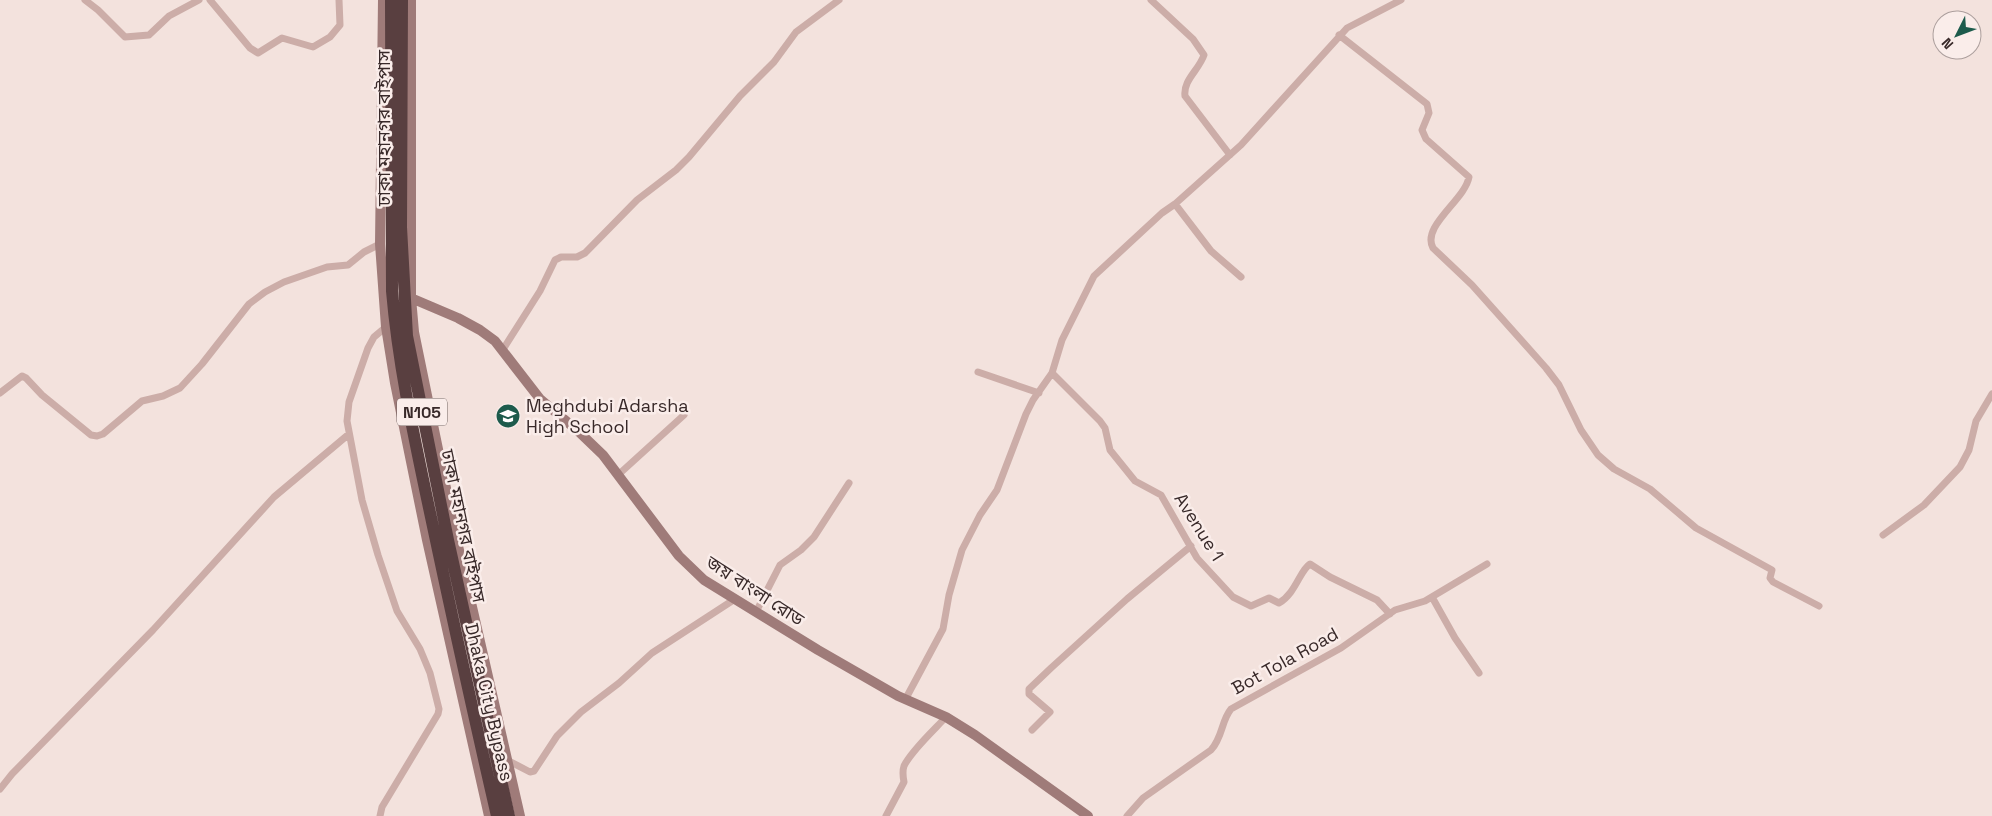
<svg xmlns="http://www.w3.org/2000/svg" width="1992" height="816" font-family="'Space Grotesk','Noto Sans Bengali',sans-serif">
	<rect width="100%" height="100%" fill="#f3e2dd"/>
	<g fill="none" stroke-linecap="round" stroke-linejoin="round">
		<path stroke="#ccada8" stroke-width="7" d="M85 0 98 10 125 37 149 35 169 16 199 0
			M210 0 250 48 258 53 282 38 313 47 330 37 340 25 339 0
			M1151 0 1193 39 1204 55C1199 70 1183 80 1185 96L1230 155
			M1339 35 1427 104 1429 113 1422 130 1426 139 1469 177C1465 200 1421 226 1433 248L1472 285 1546 368 1559 385 1581 430 1598 455 1614 469 1650 489 1696 528 1772 570 1770 578 1773 582 1819 606
			M1175 204 1211 251 1241 277
			M502 351 540 291 555 260 561 257H577L585 253 637 200 676 170 689 157 740 96 774 62 796 32 839 0
			M978 372 1039 393
			M1052 373 1100 421 1105 428 1110 450 1135 481 1161 495 1197 558 1233 597 1251 606 1269 598 1279 603C1296 593 1300 570 1310 564L1330 577 1377 600 1390 614
			M0 393 22 376 26 378 42 395 91 435 97 436 103 434 142 401 163 396 180 388 202 364 249 304 265 292 284 282 327 267 348 265 364 252 380 244
			M618 475 684 415
			M1883 535 1924 505 1960 467 1969 450 1976 421 1992 394
			M1432 597 1455 638 1479 673
			M756 612 780 565 801 550 814 537 849 483
			M905 700 943 629 949 595 962 550 980 515 997 490 1026 414 1033 400 1052 373 1062 340 1094 276 1162 213 1175 204 1241 145 1347 28 1401 0
			M1032 730 1050 712 1029 694V689L1051 668 1127 599 1191 546
			M507 760 530 772 534 771 557 736 581 712 619 683 652 653 735 599
			M0 789 12 774 153 630 274 497 349 434
			M380 816 382 807 438 714 439 709 430 673 420 649 397 611 378 555 362 500 347 421 349 402 368 348 374 337 386 327
			M886 816 904 782C903 777 902 772 904 766 911 751 934 730 946 717
			M1127 816 1143 798 1211 750C1223 737 1221 721 1231 709L1341 648 1395 610 1425 601 1487 564"/>
		<path stroke="#9f7b79" stroke-width="10" d="M383 0 380 244 386 327 395 383 427 540 489 816
			M411 0V298L414 332 456 537 520 816
			M411 298 458 318 480 330 495 341 540 399 578 431 603 455 679 556 704 580 818 650 898 696 946 717 975 735 1088 816"/>
		<path stroke="#593f40" stroke-width="12" d="M391 0 392 291C398 362 413 432 428 503 450 607 473 712 497 816
			M402 0 401 227 407 336 448 540 509 816"/>
	</g>
	<defs>
		<symbol id="school-disc" viewBox="-11 -11 22 22"><circle r="9.5" fill="#1d5b4c" stroke="#faedea"/><path d="M0-5L7-2L0 1L-7-2ZM-4 1L0 2.5L4 1V4Q0 6-4 4Z" fill="#fff"/></symbol>
	</defs>
	<g fill-rule="evenodd">
		<use href="#school-disc" x="494" y="402" width="28" height="28"/>
	</g>
	<g text-anchor="middle" stroke-width="5" stroke-linejoin="round" paint-order="stroke">
		<rect fill="#faedea" stroke="#726463" stroke-width="1" x="397" y="398.5" width="50" height="27" rx="4"/>
		<g font-size="16" font-weight="bold" fill="#382929">
			<text x="422" y="418">N105</text>
		</g>
		<g font-size="18" fill="#382929" stroke="#faedea">
			<text transform="translate(384 128) rotate(-90)" y="6">ঢাকা মহানগর বাইপাস</text>
			<text transform="translate(463 526) rotate(78)" y="6">ঢাকা মহানগর বাইপাস</text>
			<text transform="translate(1199 527) rotate(58)" y="6">Avenue 1</text>
			<text transform="translate(755 591) rotate(33)" y="6">জয় বাংলা রোড</text>
			<text transform="translate(1285 661) rotate(-29)" y="6">Bot Tola Road</text>
			<text transform="translate(489 702) rotate(77)" y="6">Dhaka City Bypass</text>
		</g>
		<g font-size="18" fill="#382929" stroke="#faedea" text-anchor="start">
			<text x="526" y="412">Meghdubi Adarsha<tspan x="526" dy="21">High School</tspan></text>
		</g>
	</g>
	<g transform="translate(1957 35) rotate(228)"><circle r="24" fill="#faedea" stroke="#ac9f9d"/>
	<path d="M0-4L9 19L0 12L-9 19Z" fill="#1d5b4c"/>
	<text y="-8" font-size="14" font-weight="bold" text-anchor="middle" fill="#382929">N</text>
	</g>
</svg>
